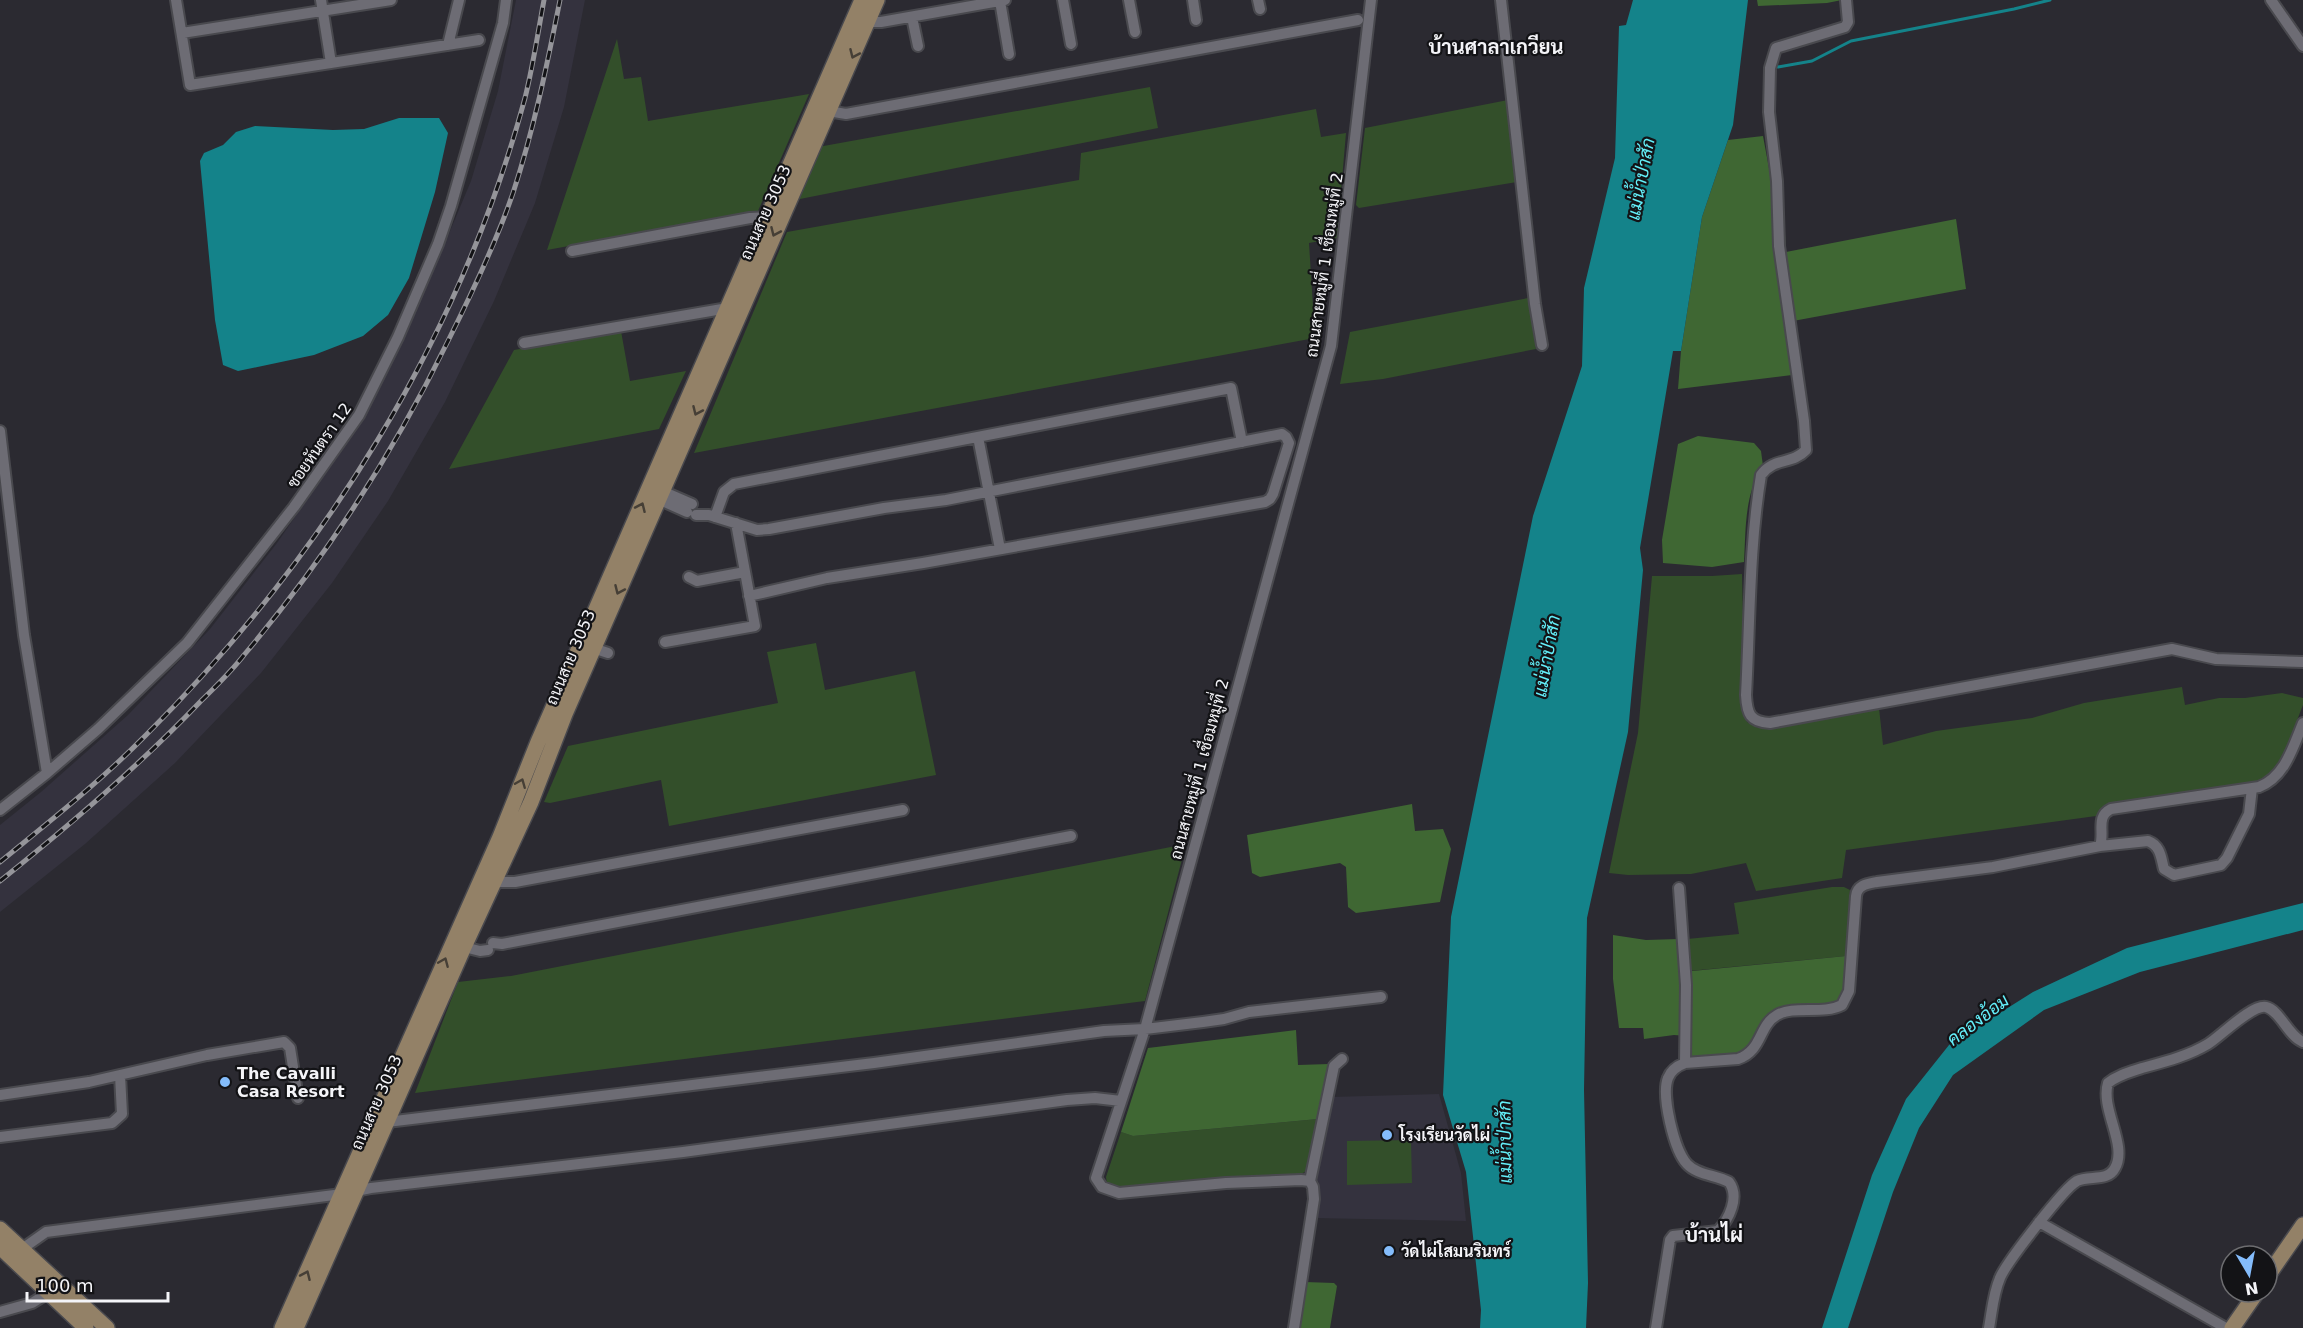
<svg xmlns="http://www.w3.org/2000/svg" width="2303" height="1328" font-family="'DejaVu Sans',Sarabun,sans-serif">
	<rect width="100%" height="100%" fill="#2b2a31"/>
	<path fill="#34323e" d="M516 0H585L564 107 535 203 494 301 445 402 388 501 332 583 261 673 175 763 85 844 0 912V825L41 792 128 715 210 629 277 543 330 466 385 371 432 274 471 181 498 91Z
		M1439 1094 1461 1173 1466 1221 1315 1218 1319 1182 1314 1179 1331 1097Z"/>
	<path fill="#334f2a" d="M617 39 624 79 641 77 648 121 809 94 758 211 547 250Z
		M1150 87 1158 128 800 199 796 196 818 147Z
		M1508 100 1517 182 1359 208 1356 205 1365 128Z
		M1316 109 1321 137 1346 133 1337 238 1309 243 1315 338 694 453 787 232 1079 180 1081 153Z
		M1528 298 1536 349 1383 379 1340 384 1350 332Z
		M621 331 630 381 686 371 659 429 449 469 514 350Z
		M1742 574 1744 664 1743 710 1747 722 1758 728 1771 727 1879 708 1883 745 1936 731 2032 718 2084 703 2182 687 2185 705 2219 698H2245L2282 693 2303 698V705L2285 751 2271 774 2253 783 2112 806 2101 810 2096 816 1846 850 1842 878 1756 891 1746 863 1691 874 1628 875 1609 873 1638 733 1652 576H1712Z
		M816 643 825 690 915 671 936 775 669 826 661 780 550 803 544 802 568 746 778 703 767 652Z
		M1186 844 1145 1001 415 1093 458 982 511 976Z
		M1832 887H1844L1850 890 1846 956 1689 971 1687 939 1739 934 1734 903Z
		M1318 1119 1306 1171 1300 1175 1228 1178 1120 1188 1107 1184 1106 1177 1121 1132 1133 1136Z
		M1411 1140 1412 1183 1347 1185V1141Z"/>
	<path fill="#3f6733" d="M1757 0H1842L1827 3 1758 6Z
		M1763 136 1771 179H1782L1786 252 1956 219 1966 289 1793 321 1800 374 1678 389 1681 351 1702 217 1728 140Z
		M1698 436 1754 443 1761 451 1763 466C1744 494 1746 530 1744 562L1712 567 1663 563 1662 540 1678 444Z
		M1412 804 1415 831 1443 829 1451 849 1440 902 1356 913 1348 907 1346 867 1340 863 1260 877 1252 873 1247 835Z
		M1613 935 1646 940 1679 939 1682 972 1846 956 1845 991 1841 998 1832 1004 1776 1009 1766 1018 1751 1047 1743 1053 1731 1056 1688 1059 1687 1036 1674 1035 1644 1039 1643 1028H1619L1613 979Z
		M1296 1030 1298 1065 1329 1064 1318 1119 1133 1136 1121 1132 1148 1048Z
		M1305 1282 1334 1283 1337 1286 1330 1328H1297Z"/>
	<path fill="#14838a" d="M1633 0H1748L1733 125 1702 217 1681 351H1673L1640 548 1643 570 1628 732 1587 918 1584 1090 1588 1283 1586 1328H1480L1481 1310 1466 1172 1443 1095 1451 917 1533 516 1582 366 1584 288 1615 158 1619 26 1626 25Z
		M399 118H439L448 133 435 192 409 278 388 315 363 336 314 355 238 371 223 365 215 320 200 161 204 153 223 145 236 132 255 126 333 130 364 129Z
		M2303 903V930L2140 972 2044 1010 1953 1075 1919 1128 1893 1192 1848 1328H1822L1872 1175 1906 1099 1949 1045 2033 992 2127 948Z"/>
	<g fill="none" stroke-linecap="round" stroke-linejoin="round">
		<path stroke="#14838a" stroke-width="3" d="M1778 67 1812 61 1851 41 2014 9 2050 0"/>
		<defs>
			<path id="street" d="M176 0 190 85 479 40
				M321 0 331 63
				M1063 0 1071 44
				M1129 0 1135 32
				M1193 0 1196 20
				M1258 0 1260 9
				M1501 0 1535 304 1542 345
				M1846 0 1848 22 1845 27 1776 48 1770 68 1769 112 1777 181 1779 246 1804 421 1806 450C1792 465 1774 457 1761 475 1749 548 1750 622 1746 695 1747 714 1750 722 1770 723L2172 649 2216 659 2303 662
				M2271 0 2303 46
				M1000 1 1009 54
				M912 17 918 46
				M868 22H881L1005 0
				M182 33 391 0
				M448 45 459 0
				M828 111 846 114 1358 20
				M572 251 750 218 768 217
				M524 343 728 308
				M0 431 24 635 47 773
				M978 437 1000 549
				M662 491 692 504
				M658 499 687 512
				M696 515H709L757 530 769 529 884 508 946 500 1282 434 1286 437 1289 443 1273 494 1270 499 1265 502 923 563 827 578 749 596
				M715 517 724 492 734 484 1231 388 1242 442
				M689 577 697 581 745 572
				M665 642 755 626 736 523
				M593 648 608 653
				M0 810 47 773 98 729 187 643 294 507 359 415 398 337 438 244 451 206 503 23 506 0
				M2100 846 2148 841C2161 846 2161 858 2164 869L2174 875 2221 865 2227 858 2249 814 2252 788
				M494 882H515L903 810
				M1679 888 1686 985 1685 1063
				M493 943 502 944 1071 836
				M464 947 480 951 488 950
				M0 1095 89 1082 207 1055 284 1042 290 1048 298 1098
				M387 1122 874 1063 1104 1031 1145 1029 1203 1022 1224 1019 1249 1012 1381 997
				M0 1137 112 1123 122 1114 120 1075
				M1310 1181 1334 1066 1342 1059
				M356 1191 371 1188 683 1152 1067 1100 1095 1098 1121 1101
				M2039 1222 2226 1328
				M22 1249 46 1232 342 1194
				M0 1312 32 1303 48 1293
				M1294 1328 1314 1199 1313 1187 1310 1181 1301 1180 1226 1183 1119 1193 1102 1187 1096 1178 1145 1029 1331 346 1371 0
				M1656 1328 1670 1240 1673 1236 1718 1231C1729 1219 1740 1197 1729 1182 1716 1175 1697 1175 1687 1164 1674 1150 1661 1095 1668 1078 1671 1070 1677 1066 1685 1063L1738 1059C1763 1050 1758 1026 1777 1015 1794 1005 1823 1015 1842 1005L1849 991 1856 896C1857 885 1867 884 1877 882L1993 867 2100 846C2105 832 2095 817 2111 809L2259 787C2285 777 2293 747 2303 723
				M1989 1328C1992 1312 1993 1294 2000 1278 2006 1263 2064 1188 2077 1181 2089 1175 2108 1182 2115 1168 2128 1145 2100 1109 2108 1083 2118 1075 2130 1072 2142 1068 2164 1062 2188 1056 2208 1044 2221 1036 2252 1004 2266 1007 2280 1010 2288 1036 2303 1042"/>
			<path id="secondary" d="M0 1229 107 1328
				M0 1247 86 1328
				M2267 1277 2303 1225
				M282 1328 500 837 538 742 862 0
				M296 1328 464 947 531 802 565 714 877 0
				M2232 1328 2257 1292"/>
		</defs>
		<use href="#street" stroke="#49494e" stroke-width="14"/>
		<use href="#secondary" stroke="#49494e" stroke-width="18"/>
		<use href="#street" stroke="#6d6c74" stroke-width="10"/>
		<use href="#secondary" stroke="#938167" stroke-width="15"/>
		<defs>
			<path id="rail" d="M0 862C50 821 101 781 146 735 322 559 460 339 525 98 533 66 538 32 544 0
				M0 881C70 825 138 767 200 702 215 687 231 672 244 655 325 559 393 454 448 341 472 293 496 243 513 193 534 129 547 65 560 0"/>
		</defs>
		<use href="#rail" stroke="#95959a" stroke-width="5"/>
		<use href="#rail" stroke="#131316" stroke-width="3" stroke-dasharray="9" stroke-linecap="butt"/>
	</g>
	<defs><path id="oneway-chevron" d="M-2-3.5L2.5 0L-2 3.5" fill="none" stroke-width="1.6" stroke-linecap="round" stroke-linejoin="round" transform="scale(1.5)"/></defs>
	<g stroke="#463f36">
		<use href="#oneway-chevron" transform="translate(854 54) rotate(114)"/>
		<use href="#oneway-chevron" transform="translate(775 232) rotate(114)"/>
		<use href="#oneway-chevron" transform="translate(697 411) rotate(114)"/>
		<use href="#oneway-chevron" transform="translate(641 507) rotate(-66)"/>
		<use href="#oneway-chevron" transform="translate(619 590) rotate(114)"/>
		<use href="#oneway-chevron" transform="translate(521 783) rotate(-68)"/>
		<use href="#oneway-chevron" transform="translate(444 962) rotate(-67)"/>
		<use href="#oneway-chevron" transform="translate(306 1275) rotate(-66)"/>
	</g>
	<g fill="#84bcfb" stroke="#131316" stroke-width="2">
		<circle cx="225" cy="1082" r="6"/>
		<circle cx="1387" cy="1135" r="6"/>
		<circle cx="1389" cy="1251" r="6"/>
	</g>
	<g text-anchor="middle" stroke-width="4.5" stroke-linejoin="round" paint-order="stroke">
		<g font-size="16" fill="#f4f4f8" stroke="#131316">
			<text transform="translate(765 212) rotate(-66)" y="6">ถนนสาย 3053</text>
			<text transform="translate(1324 265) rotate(-82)" y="6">ถนนสายหมู่ที่ 1 เชื่อมหมู่ที่ 2</text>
			<text transform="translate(319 445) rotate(-55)" y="6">ซอยหันตรา 12</text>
			<text transform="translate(570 657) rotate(-67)" y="6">ถนนสาย 3053</text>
			<text transform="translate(1199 769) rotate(-75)" y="6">ถนนสายหมู่ที่ 1 เชื่อมหมู่ที่ 2</text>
			<text transform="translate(376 1102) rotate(-66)" y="6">ถนนสาย 3053</text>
		</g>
		<g font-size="16" font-weight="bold" fill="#f4f4f8" stroke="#131316" text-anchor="start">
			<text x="237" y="1079">The Cavalli<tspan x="237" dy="18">Casa Resort</tspan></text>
			<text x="1399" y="1141">โรงเรียนวัดไผ่</text>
			<text x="1401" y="1257">วัดไผ่โสมนรินทร์</text>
		</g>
		<g font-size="18" font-style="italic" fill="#64f0fa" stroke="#131316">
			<text transform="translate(1641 179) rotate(-79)" y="6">แม่น้ำป่าสัก</text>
			<text transform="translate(1547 656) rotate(-80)" y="6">แม่น้ำป่าสัก</text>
			<text transform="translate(1978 1020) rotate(-37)" y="6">คลองอ้อม</text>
			<text transform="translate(1505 1142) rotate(-91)" y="6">แม่น้ำป่าสัก</text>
		</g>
		<g font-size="20" font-weight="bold" fill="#f4f4f8" stroke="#131316">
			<text x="1496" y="54">บ้านศาลาเกวียน</text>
			<text x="1714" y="1242">บ้านไผ่</text>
		</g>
	</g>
	<g transform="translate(2249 1274) rotate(170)"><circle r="28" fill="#131316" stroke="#6d6d70" stroke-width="1.5"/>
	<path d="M0-4.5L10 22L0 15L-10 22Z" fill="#84bcfb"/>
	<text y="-9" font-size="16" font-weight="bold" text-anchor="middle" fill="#f4f4f8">N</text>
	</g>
	<path d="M27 1292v9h141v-9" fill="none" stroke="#f4f4f8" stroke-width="3"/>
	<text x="36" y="1292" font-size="18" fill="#f4f4f8" stroke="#131316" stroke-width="4.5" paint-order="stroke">100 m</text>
</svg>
